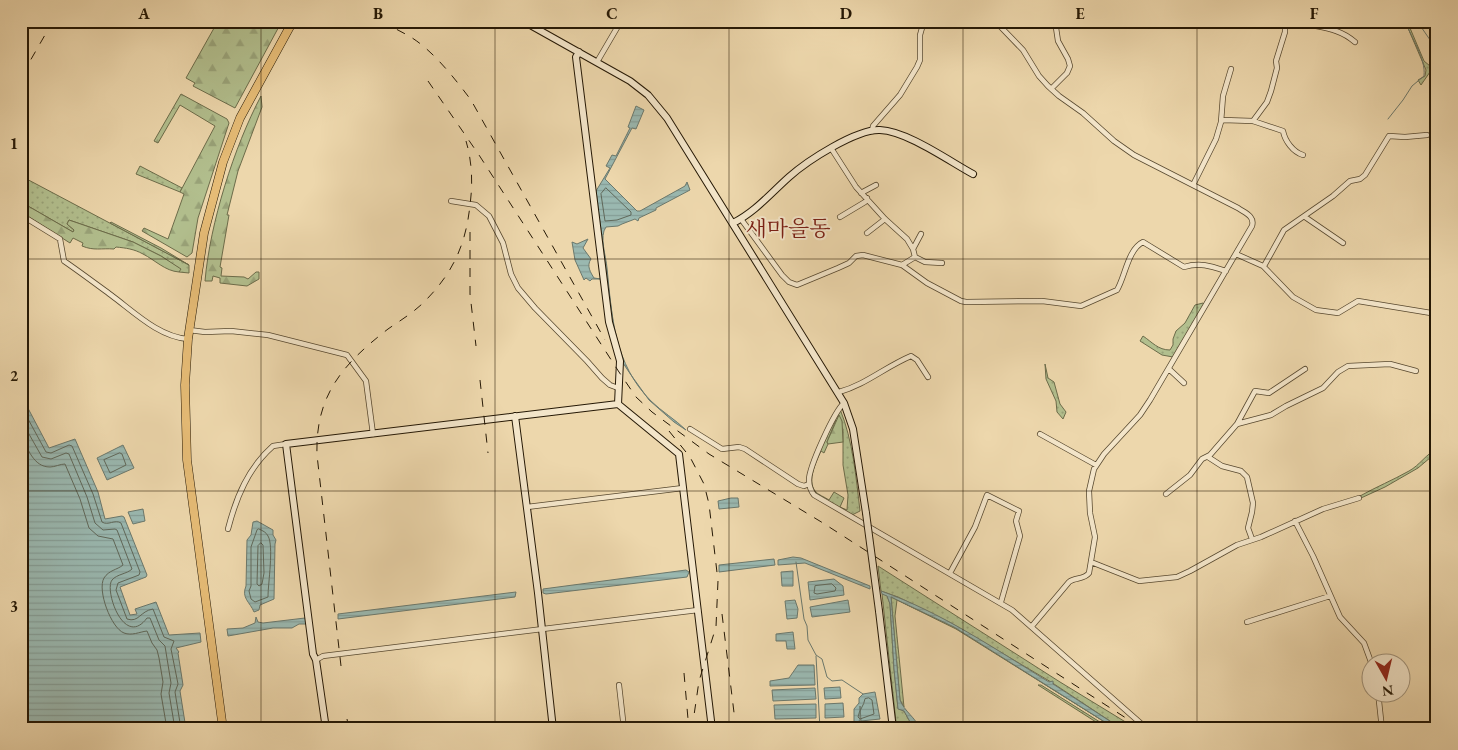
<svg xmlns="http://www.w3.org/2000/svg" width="1458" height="750" font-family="'EB Garamond','Noto Serif KR',serif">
	<defs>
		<pattern id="grass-dots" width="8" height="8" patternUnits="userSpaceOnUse" patternTransform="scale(1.25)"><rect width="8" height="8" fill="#b2bf8e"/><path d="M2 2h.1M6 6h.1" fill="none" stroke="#99a379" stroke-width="1.8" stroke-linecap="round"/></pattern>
		<pattern id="forest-firs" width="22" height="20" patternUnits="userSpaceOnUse" patternTransform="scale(1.25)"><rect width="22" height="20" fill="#b2bf8e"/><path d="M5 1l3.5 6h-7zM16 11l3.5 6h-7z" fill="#99a379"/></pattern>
		<pattern id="water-rules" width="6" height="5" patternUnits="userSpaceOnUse" patternTransform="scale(1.25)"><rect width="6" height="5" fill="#9ab8b0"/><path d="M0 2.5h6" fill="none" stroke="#859d96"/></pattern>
	</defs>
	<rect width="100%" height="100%" fill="#edd7ac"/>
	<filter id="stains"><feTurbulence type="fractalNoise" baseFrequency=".004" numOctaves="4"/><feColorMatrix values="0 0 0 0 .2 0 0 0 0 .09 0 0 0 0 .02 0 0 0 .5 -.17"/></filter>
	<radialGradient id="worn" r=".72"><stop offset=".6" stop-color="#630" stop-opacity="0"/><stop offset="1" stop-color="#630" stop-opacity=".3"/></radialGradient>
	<path fill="url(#grass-dots)" stroke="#6c6c4a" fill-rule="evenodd" d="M1405 21H1407L1424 61 1430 66 1437 69V71L1432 69 1421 85 1418 80 1425 76 1426 70Z
		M140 166 182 188 180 192 136 174Z
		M21 176 189 265V273L179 272 180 269 161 256 133 242 69 220 67 224 74 230 73 232 21 202Z
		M1203 303 1204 304 1173 357 1162 355 1140 341 1143 336C1152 342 1158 350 1170 350L1173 345V339L1176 331 1185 323 1195 305Z
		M1045 364 1048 378 1054 382 1060 404 1066 412 1063 419 1057 412 1056 401 1046 379Z
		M840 409C853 441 856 477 860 511L852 515 817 495C814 491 811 487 811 482 810 460 830 428 840 409ZM836 420 843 429V465L848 495 847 510 840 507 844 498 834 492 829 500C825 497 818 495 815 491 807 480 816 462 821 451L824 453 828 444 827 442Z
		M1437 449V452L1418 468 1385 487 1361 498 1360 496C1376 487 1393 480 1409 471 1420 465 1426 454 1437 449Z
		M878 566 1060 682 1137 729H1122L1051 682 951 623 898 597 881 591Z
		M882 594 887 595 890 604 894 669 898 708 904 711 914 729H900L896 722Z
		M891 597 954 627 1116 729 956 629 897 600 895 616 904 707 900 700Z
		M1038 685H1041L1111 729H1107Z"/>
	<path fill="url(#forest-firs)" stroke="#6c6c4a" d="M218 21H282L235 108 193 86 195 83 186 78Z
		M181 94 227 119 229 123 198 218 192 253 187 257 142 231 144 228 168 239 184 194 180 192 215 126 180 105 158 143 154 141Z
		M261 96 262 107 238 171 227 215H229L220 267 222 268 221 276 244 277 248 279 256 272H259V279L247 286 220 283V278L213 276 212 281H205C210 223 234 147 261 96Z
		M21 202 73 232 74 230 67 224 69 220 133 242 161 256 181 269 179 272C165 271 155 260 143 254 134 249 126 248 116 247L114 249C101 248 94 251 82 246L83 243 73 238 70 243 21 212Z
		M111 222 161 248 189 265 110 223Z
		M839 415 842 421 843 442 828 444 827 442Z"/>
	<path fill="url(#water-rules)" stroke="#6b786c" d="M636 106 644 110 636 129 632 128 605 179 637 211H640L685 186 687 182 690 190 656 208V210L639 218 638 221 635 219 622 224 618 226 606 227C599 236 606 256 607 268 612 317 614 364 651 401 661 411 676 420 686 430L674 422 649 400 631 375 623 363 614 330 596 191 610 168 606 166 612 155 616 156 630 128 628 127Z
		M588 239 583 248 591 259C586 266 591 273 594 278L601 279H592L590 281 586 278 584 280 575 260 572 242 577 244Z
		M21 395 49 448 75 439 98 492 105 519 122 516 124 517 147 575 146 577 120 587 130 615 137 614 135 609 156 602 169 635 200 633 201 642 176 648 179 652 178 653 183 685 180 691 186 729H21Z
		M123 445 134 468 107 480 97 458Z
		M731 498H738L739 507 719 509 718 501Z
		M143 509 145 521 133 524 128 512Z
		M257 521 273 530V535L276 540 275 544 274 599 260 605 259 610 254 612C250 602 241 598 246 586L247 540 251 535 253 522Z
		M793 557 801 558 870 586V589L805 563 778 565V560Z
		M774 559 775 565 719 572V565Z
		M686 570 689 572 687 577 546 594 543 593V589Z
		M793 571V586H782L781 572Z
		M834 579 843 586 844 595 810 600 808 582Z
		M881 591C941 612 995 649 1049 682L1053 681V684L1122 729H1116L954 627 891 597 900 700C904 711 916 718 920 729H914L904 711 898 709 894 669 890 604 887 596 882 594Z
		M516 592 515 597 338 619V614Z
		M795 600 798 609 797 618 787 619 785 601Z
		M848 600 850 612 812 617 810 607Z
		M256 617 258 622 263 623 305 618 306 624H299L292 628H273L228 636 227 629 243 628 255 623Z
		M793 632 795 649H787L786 641H776V634Z
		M798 665H814L815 685 770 686V681L789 678Z
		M840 687 841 698 825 699 824 688Z
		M815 688 816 699 773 701 772 690Z
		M875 692 880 719 861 721 860 706V721L855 722V723L867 722V729H854V709L859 703V698L863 694Z
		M843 703 844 717 825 718V704Z
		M816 704V718L775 719 774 705Z
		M816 722 817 729H783V723Z"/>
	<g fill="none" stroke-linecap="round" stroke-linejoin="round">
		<path stroke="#60685a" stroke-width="1" d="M606 188 631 212V215L617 220 605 221 601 194Z
			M21 406 46 452 51 453 69 445 72 446 93 494 102 522C108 526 115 519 121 523L140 572 139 575 118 583 116 590 127 619C139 623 140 611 153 609L164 637 174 641 171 649 178 684 175 692 181 729
			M21 420 42 457 51 459 66 453 69 454 87 497 95 523 103 530 115 529 117 530 132 569C127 574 117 574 112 580 104 590 124 649 147 618H150L159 640 165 646 171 683 169 693 175 729
			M21 436C28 448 33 467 50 467 55 467 60 464 65 464L80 499 89 528 98 536 113 539 123 565C117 570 109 570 104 578 97 590 111 628 124 633 132 636 139 632 147 631L152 643 157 650 159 658 163 682 161 694 167 729
			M120 453 122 454 126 465 110 473 104 460Z
			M259 529C263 531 266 532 268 536 274 546 268 583 268 597L255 602 251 599 249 591 251 586V547L257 530Z
			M261 543 263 545 264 573 262 584 259 586 257 584 258 546Z
			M832 584 836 588 835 591 817 594 814 593 815 586Z
			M869 698 872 700 874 714 860 719 858 717C859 710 864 706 865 699Z"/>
		<path stroke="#6b786c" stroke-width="1" d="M1417 21 1437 50
			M1388 119 1403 100 1412 86 1424 76C1426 58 1411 38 1405 21
			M796 562 804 619 807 626 808 640 816 655 822 659 827 677 832 681 842 680 863 694
			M816 656 820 729"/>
		<defs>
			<path id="street" d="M968 21H979
				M995 21 1023 50 1039 76 1048 86 1059 96 1083 113 1114 141 1134 155 1238 208C1245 213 1255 216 1252 226L1150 400 1140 415 1104 454 1094 469 1089 491 1090 513 1095 537 1089 573C1084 580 1075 577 1069 582L1032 626
				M1294 21C1317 28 1337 26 1355 42
				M597 62 621 21
				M1051 89 1067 73 1070 66 1068 59 1058 41 1055 21
				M1253 121 1267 102 1271 91 1277 68 1276 61 1285 32V21
				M1221 122 1223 96 1231 69
				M872 131 873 126 900 95 917 67 920 60V35L924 21
				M831 148 856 187 885 219 907 239 913 249 915 257 902 265
				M1193 185 1216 139 1221 122 1223 120 1253 121 1283 131C1285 141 1293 152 1303 155
				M861 193 876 185
				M451 201 476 205 489 216 503 243 511 274 518 288 535 308 587 361 602 378 610 385 618 388
				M21 215 60 239 64 261C80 272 96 284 111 295 134 312 159 337 188 339
				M840 217 865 202 867 198
				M1305 217 1343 243
				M741 219 782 275 789 282 797 285 838 268 849 263 856 256 863 255 902 265 927 283 961 301 966 302 1042 301 1081 306 1117 290C1125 277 1128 249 1143 242L1184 267C1200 262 1211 266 1226 271
				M867 233 885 219
				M913 249 921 234
				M1236 254 1263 266 1293 297 1316 310 1338 313 1358 301 1437 314
				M915 257 925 262 942 263
				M1264 266 1284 230 1333 196 1350 181 1360 179 1365 175 1389 136 1405 137 1427 135
				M189 330 205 332 231 331 268 335 347 355 366 381 373 434
				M1169 369 1184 383
				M839 392C865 385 885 367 911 356L917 360 928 377
				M844 403C834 412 809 467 809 480 809 486 811 491 814 495L1012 610 1145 727 1144 729
				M1237 424 1255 391 1269 393 1305 369
				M690 429 722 449 739 447 745 449 798 484 804 486 809 484
				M1040 434 1096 465
				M1208 457 1222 466 1241 471 1247 477 1253 503 1252 512 1248 528 1252 539
				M1166 494 1190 475 1202 459 1210 455 1237 424 1271 415 1286 406 1323 388 1338 372 1348 366 1390 364 1416 371
				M527 507 683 488
				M1295 521 1313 556 1340 617 1364 643 1371 662
				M228 529C236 498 248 468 273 446L286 444
				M1091 562 1139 581 1177 577 1190 571 1237 545 1261 537 1323 509 1359 498
				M950 573 975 527 987 495 1019 511 1016 521 1020 536 1001 602
				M1247 622 1330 596
				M316 660 323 656 698 610
				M619 685 624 729
				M1378 692 1382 729
				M611 729 623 727"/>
			<path id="secondary" d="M523 21 630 81 648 95 667 118 844 403 853 429 866 513
				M579 52 576 57 609 322 620 361 618 404
				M733 223C755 212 770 194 789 177 807 161 856 129 880 130 907 131 949 161 973 174
				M515 416 538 593 553 729
				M879 611 893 729
				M326 729 316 660 313 654 286 444 618 404 679 454 712 729"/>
			<path id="highway" d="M223 729 187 460 185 385 188 339 204 233 223 162 240 118 293 21"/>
		</defs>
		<use href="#street" stroke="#57482f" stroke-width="6"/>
		<use href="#secondary" stroke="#251805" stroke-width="8"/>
		<use href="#highway" stroke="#251805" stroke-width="9"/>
		<use href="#street" stroke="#f3e5c9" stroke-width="4.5"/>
		<use href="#secondary" stroke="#f3e5c9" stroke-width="6"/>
		<use href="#highway" stroke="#e6bc76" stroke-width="8"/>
		<path stroke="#251805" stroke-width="1" stroke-dasharray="9 9" stroke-linecap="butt" d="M381 21C390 26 400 31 409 36 433 50 455 79 471 100L605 340
			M22 75 53 21
			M428 81 479 155 619 372 636 397 652 412 709 454 823 523 1143 729
			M470 232V294L476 346
			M480 380 488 453
			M669 431 690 457 704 484 709 504 718 581 716 627 699 681 692 729
			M722 614 736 729
			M341 666 317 455C315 395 343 364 388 329 401 320 416 311 427 299 454 271 466 243 470 205 473 183 472 161 466 141
			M684 673 688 719
			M347 719 349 729"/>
		<defs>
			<path id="secondary-bridge" d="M866 513 879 611"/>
		</defs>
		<use href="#secondary-bridge" stroke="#251805" stroke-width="8" stroke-linecap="butt"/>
		<use href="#secondary-bridge" stroke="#f3e5c9" stroke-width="6"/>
	</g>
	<path fill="none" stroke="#251805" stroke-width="1" stroke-opacity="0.55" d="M261 21V729M495 21V729M729 21V729M963 21V729M1197 21V729M21 259H1437M21 491H1437"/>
	<g text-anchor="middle" stroke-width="4" stroke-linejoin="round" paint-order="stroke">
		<g font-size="22" fill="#7a1f14" stroke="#f3e5c9">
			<text x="788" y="236">새마을동</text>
		</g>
	</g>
	<rect width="1458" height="750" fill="none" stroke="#edd7ac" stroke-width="55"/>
	<g transform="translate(1386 678) rotate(172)"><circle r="24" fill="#f3e5c9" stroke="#a1937b"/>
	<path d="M0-4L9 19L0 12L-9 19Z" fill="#8f2418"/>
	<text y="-8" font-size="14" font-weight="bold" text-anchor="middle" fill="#251805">N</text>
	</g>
	<rect x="28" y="28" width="1402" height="694" fill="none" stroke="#251805" stroke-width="2"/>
	<g font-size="16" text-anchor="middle" font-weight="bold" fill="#251805">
		<text x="144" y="19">A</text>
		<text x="378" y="19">B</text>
		<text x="612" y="19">C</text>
		<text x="846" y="19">D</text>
		<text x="1080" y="19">E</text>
		<text x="1314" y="19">F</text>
		<text x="14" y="149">1</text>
		<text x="14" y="381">2</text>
		<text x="14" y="612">3</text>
	</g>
	<rect width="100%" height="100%" filter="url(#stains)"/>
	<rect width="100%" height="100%" fill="url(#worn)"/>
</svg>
